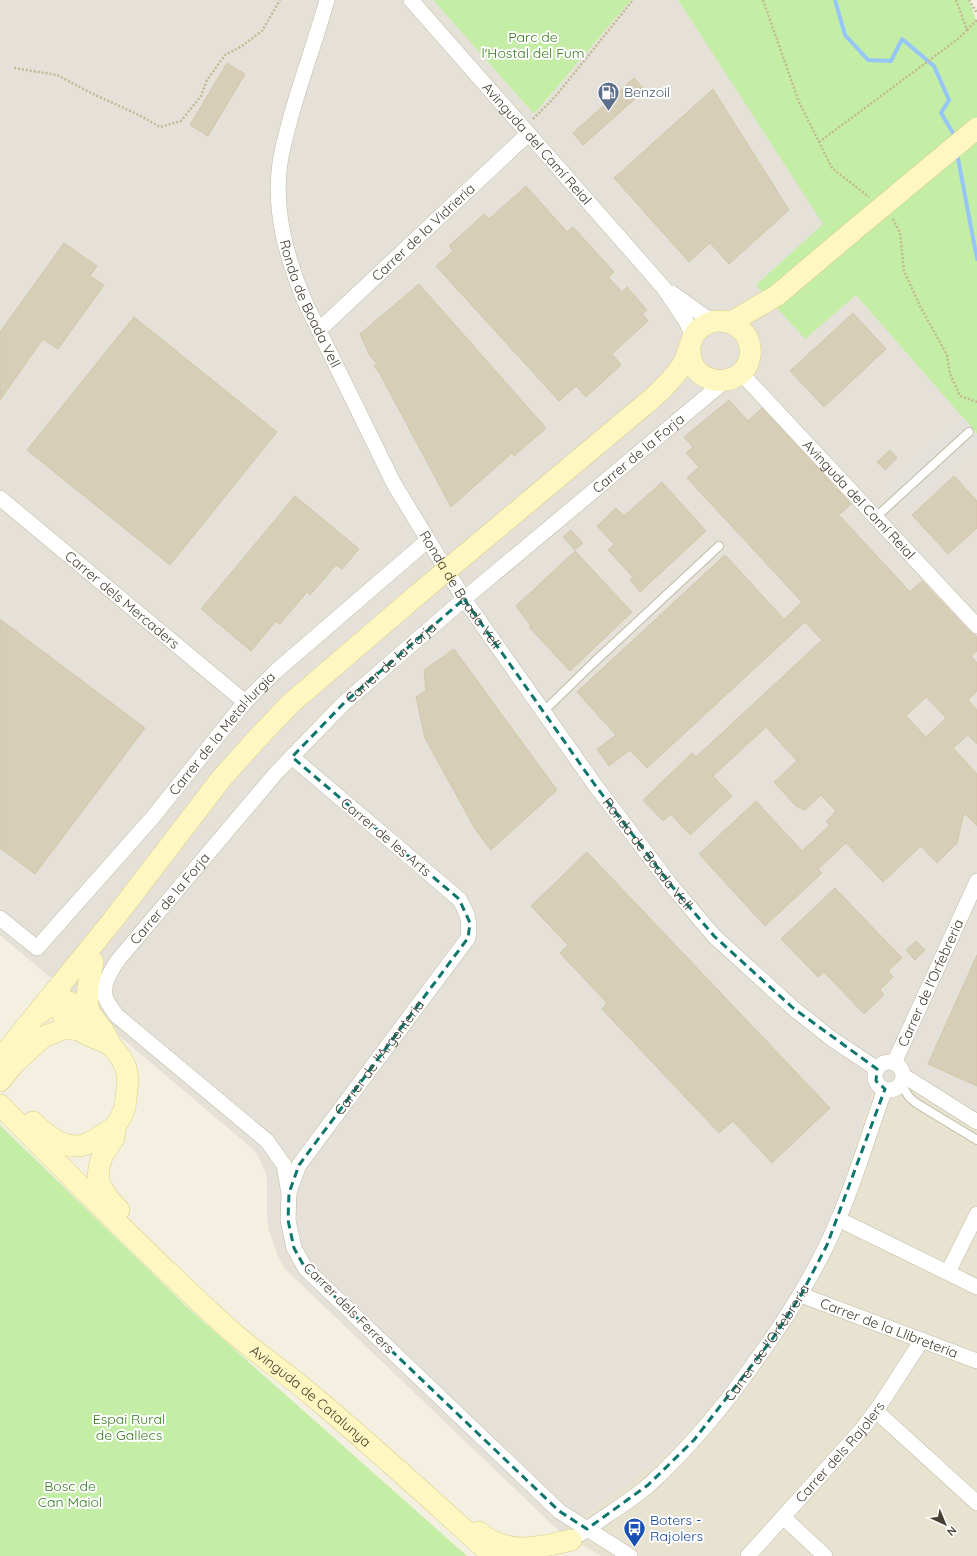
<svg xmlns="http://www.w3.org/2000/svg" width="977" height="1556" font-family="Quicksand,sans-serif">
	<rect width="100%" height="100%" fill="#f3f0e2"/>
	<path fill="#e8e3d0" d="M912 1075 977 1114V1556H601L561 1533 670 1451 831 1220 873 1093Z"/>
	<path fill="#e5e1d8" d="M0 0H433L534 114 631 0H678L824 224 756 285 856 295 977 434V1114L912 1075 873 1093 831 1220 797 1288 725 1390 670 1451 561 1533 285 1269 278 1256 269 1230 267 1216V1178L265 1171 255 1151 0 935Z"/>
	<path fill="#c4eda6" d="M433 0H631L534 114Z
		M678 0H969L977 23V434L856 295 805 339 756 285 823 224Z
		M0 1125 188 1308 467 1556H0Z"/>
	<path fill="#e3e1dc" d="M964 418 977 434V444L908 509 887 487Z"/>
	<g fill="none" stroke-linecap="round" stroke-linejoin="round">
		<path stroke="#96c5f8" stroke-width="4" d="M835 0 845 35 868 60 891 61 902 39 934 66 949 100 941 113 953 133 954 139
			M957 153 977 259"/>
	</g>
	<path fill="#d6ceb6" stroke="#d2c7a9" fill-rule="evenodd" d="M227 63 245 74 208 136 190 125Z
		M634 78 645 90 583 145 573 133Z
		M713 89 789 210 729 264 710 243 689 262 614 178Z
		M526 186 567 232 573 227 614 272 608 277 622 292 627 287 647 310 642 314 648 321 612 354 621 365 586 397 576 386 559 401 436 266 453 251 449 246 484 214 489 219Z
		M64 243 97 266 90 276 104 285 58 349 43 339 0 400V332Z
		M419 284 546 428 514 456 512 453 451 507 380 374 374 366 377 364 370 356 360 334Z
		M853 313 886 349 824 407 790 371Z
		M134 317 277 432 170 565 27 450Z
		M729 400 748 421 762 408 851 504 839 515 910 592 922 581 970 632 977 637V651L971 656 977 663V691L968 700 977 710V744L968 735 953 748 977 774V826L964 813 957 843 937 863 921 846 883 882 846 843 818 869 822 873 765 926 699 854 756 801 802 851 830 825 826 821 836 811 821 795 805 810 796 806 774 782 797 761 766 727 713 776 732 796 690 835 671 814 663 821 643 800 692 753 696 757 822 640 805 622 647 768 630 750 609 766 597 749 616 735 577 692 725 555 784 619 802 602 687 478 699 467 686 453 693 447 684 437ZM926 697 946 718 926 737 906 716Z
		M890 450 897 458 885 470 877 462Z
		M954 476 977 501V528L948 554 912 515Z
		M662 482 706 531 640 592 630 580 633 577 608 550 614 544 597 526 616 508 624 516Z
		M295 496 359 549 342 569 336 565 310 595 307 592 280 624 276 621 251 651 201 609Z
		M571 530 583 543 575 550 563 537Z
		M575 551 632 612 570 671 529 627 531 626 516 606Z
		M0 619 145 728 35 874 0 848Z
		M454 649 557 790 491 850 475 829 425 738 416 697 426 690 424 670Z
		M587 852 830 1108 772 1163 733 1121 719 1133 602 1009 607 1003 560 953 568 945 531 906Z
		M835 888 902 958 888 971 893 977 880 990 884 995 864 1014 824 972 818 977 781 939Z
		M916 941 925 950 915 960 906 950Z
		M977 955V1086L928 1064Z"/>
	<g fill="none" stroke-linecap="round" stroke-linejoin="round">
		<defs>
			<path id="lane" d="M876 517 969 432
				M543 712 590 666 719 546
				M901 1084 909 1097 916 1103 977 1140"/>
			<g id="street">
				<path id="s1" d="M327 0C316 39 302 77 291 116 287 131 282 148 280 163 273 211 287 259 305 302L394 484 464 599 595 785 670 884 714 936 793 1008 832 1039 877 1069"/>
				<path id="s2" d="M411 0 663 287 686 321 693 337"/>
				<path d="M672 293 704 316 715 321"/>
				<path id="s3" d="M319 330 528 134"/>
				<path id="s4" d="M741 373 977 626"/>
				<path id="s5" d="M0 498 245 702"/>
				<path id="s6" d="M0 918 37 948 153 817 245 702 275 672 428 540"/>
				<circle cx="889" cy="1076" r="14"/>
				<path id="s7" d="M894 1063 977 881"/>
				<path d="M903 1077 909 1079 977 1122"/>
				<path id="s8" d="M289 1192 299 1165 468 938C470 920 468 914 459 899L292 757"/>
				<path d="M838 1219 977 1287"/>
				<path d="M948 1272 977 1214"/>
				<path id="s9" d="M801 1295 977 1361"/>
				<path d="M876 1411 977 1503"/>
				<path d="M783 1517 825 1556"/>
				<path id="s10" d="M580 1534C603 1517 628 1503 649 1485 688 1449 722 1409 752 1366 786 1320 816 1273 838 1220 856 1178 869 1133 885 1089"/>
				<path id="s11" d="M630 1556 559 1511 305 1268 294 1248 288 1220 289 1193 284 1165 267 1141 116 1015C113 1010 108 1004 106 999 101 985 111 971 118 960L276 773 344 703 464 599 725 381"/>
				<path id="s12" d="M748 1556 863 1428 880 1405 922 1340"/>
			</g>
			<g id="secondary">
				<path d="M731 322 776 296 853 231"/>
				<path d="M478 544 655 396C665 386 677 375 684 362 689 352 690 339 697 331 718 309 754 326 750 356 746 386 702 389 692 362 690 358 690 354 690 350"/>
				<path d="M60 991C53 1023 85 1035 110 1044"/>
				<path d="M89 1012C85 990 89 983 93 962"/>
				<path d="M40 1013 53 1003 69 1002 89 1012 105 1033 110 1044 121 1058 126 1068 128 1080 125 1107 121 1117 115 1127 114 1138 103 1154 99 1167 98 1181 108 1198 119 1210"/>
				<path d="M0 1059 113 920 221 779 254 742 290 704 417 595"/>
				<path d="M18 1060 43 1037 66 1028 79 1030"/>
				<path d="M0 1081 25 1050"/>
				<path id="s13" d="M0 1105C76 1182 151 1258 231 1331 255 1352 282 1370 307 1391 370 1444 432 1500 493 1556"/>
				<path d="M33 1122C48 1137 69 1154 91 1142 99 1138 107 1131 115 1127"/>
				<path d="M479 1532C507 1556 539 1548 571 1540"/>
			</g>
		</defs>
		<use href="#lane" stroke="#c0baa4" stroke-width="10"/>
		<use href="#street" stroke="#c0baa4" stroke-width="16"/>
		<use href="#secondary" stroke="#d9ce8c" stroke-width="22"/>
		<path stroke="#c3b894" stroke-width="2.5" stroke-dasharray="2 2" stroke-linecap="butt" d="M763 0 799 102 832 168 869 197
			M969 0 977 13
			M967 30 977 20
			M14 68 57 75 89 92 139 115 160 127 181 121 201 96 207 80 225 55 242 46 262 31 280 0
			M533 119 555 97 633 0
			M819 142 958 39 967 30 956 0
			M893 219 900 233 904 271 921 308 947 355 950 374 960 396 977 402"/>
		<use href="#lane" stroke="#fff" stroke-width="8"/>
		<use href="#street" stroke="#fff" stroke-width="15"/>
		<use href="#secondary" stroke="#fff7c1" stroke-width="21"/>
		<defs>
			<path id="secondary-bridge" d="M853 231 977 128
				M417 595 478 544"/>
		</defs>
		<use href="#secondary-bridge" stroke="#d9ce8c" stroke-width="22" stroke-linecap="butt"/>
		<use href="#secondary-bridge" stroke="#fff7c1" stroke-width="21"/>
	</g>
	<path fill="none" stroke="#0f766e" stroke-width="3" stroke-dasharray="8 5" stroke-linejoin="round" d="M464 599 595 785 670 884 714 936 793 1008 877 1069 876 1081 885 1089 827 1245 801 1295 773 1338 694 1440 648 1485 587 1529 559 1511 305 1268 294 1248 288 1220 289 1193 299 1165 468 938 470 923 459 899 292 757 344 703Z"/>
	<defs>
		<symbol id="fuel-pin" viewBox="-11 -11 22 30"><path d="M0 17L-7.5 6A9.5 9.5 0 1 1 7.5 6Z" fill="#5c6f8a" stroke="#fff"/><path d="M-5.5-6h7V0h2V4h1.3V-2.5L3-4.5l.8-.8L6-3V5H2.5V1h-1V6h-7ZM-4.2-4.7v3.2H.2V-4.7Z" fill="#fff"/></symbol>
		<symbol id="bus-pin" viewBox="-11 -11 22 30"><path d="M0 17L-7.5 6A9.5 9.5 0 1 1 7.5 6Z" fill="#1a4fb4" stroke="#fff"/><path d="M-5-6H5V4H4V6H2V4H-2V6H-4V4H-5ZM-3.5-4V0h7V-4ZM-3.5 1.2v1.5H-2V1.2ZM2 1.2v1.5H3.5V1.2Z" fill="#fff"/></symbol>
	</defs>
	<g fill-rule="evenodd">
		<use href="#fuel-pin" x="596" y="80" width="25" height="34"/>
		<use href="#bus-pin" x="622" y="1516" width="25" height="34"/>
	</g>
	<g text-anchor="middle" stroke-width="4" stroke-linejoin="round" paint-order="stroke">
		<g font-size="14" fill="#387d1f" stroke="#fff">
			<text x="533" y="42">Parc de<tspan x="533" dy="16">l'Hostal del Fum</tspan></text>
			<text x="129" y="1424">Espai Rural<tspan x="129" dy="16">de Gallecs</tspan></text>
			<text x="70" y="1491">Bosc de<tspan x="70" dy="16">Can Maiol</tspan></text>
		</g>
		<g font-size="14" fill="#4e5e75" stroke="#fff" text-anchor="start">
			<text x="624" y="97">Benzoil</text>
		</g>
		<g font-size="14" fill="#464032" stroke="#fff">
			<text dy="5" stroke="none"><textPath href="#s2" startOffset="191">Avinguda del Camí Reial</textPath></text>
			<text dy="5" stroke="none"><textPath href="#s3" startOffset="143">Carrer de la Vidrieria</textPath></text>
			<text dy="5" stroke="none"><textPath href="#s1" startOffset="316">Ronda de Boada Vell</textPath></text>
			<text dy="5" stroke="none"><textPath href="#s11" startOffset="1558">Carrer de la Forja</textPath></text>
			<text dy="5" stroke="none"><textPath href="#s4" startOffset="173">Avinguda del Camí Reial</textPath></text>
			<text dy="5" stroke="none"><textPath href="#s1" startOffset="640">Ronda de Boada Vell</textPath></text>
			<text dy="5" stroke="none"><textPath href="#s5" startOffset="159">Carrer dels Mercaders</textPath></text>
			<text dy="5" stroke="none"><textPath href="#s11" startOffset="1234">Carrer de la Forja</textPath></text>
			<text dy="5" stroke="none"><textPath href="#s6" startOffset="331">Carrer de la Metal·lurgia</textPath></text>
			<text transform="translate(386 837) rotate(40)" y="5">Carrer de les Arts</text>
			<text dy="5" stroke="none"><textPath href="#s1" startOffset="964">Ronda de Boada Vell</textPath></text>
			<text dy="5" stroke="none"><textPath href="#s11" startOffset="910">Carrer de la Forja</textPath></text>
			<text dy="5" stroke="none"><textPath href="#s7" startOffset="88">Carrer de l'Orfebreria</textPath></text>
			<text dy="5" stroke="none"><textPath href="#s8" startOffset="163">Carrer de l'Argenteria</textPath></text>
			<text transform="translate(349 1308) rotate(45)" y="5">Carrer dels Ferrers</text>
			<text dy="5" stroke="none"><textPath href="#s9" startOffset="94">Carrer de la Llibreteria</textPath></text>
			<text dy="5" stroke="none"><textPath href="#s10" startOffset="270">Carrer de l'Orfebreria</textPath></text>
			<text dy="5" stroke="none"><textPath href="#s13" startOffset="426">Avinguda de Catalunya</textPath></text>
			<text dy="5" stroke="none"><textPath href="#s12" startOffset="139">Carrer dels Rajolers</textPath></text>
		</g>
		<g font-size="14" fill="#164399" stroke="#fff" text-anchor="start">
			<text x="650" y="1525">Boters -<tspan x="650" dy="16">Rajolers</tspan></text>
		</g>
	</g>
	<g transform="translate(945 1524) rotate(136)" stroke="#ffffff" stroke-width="3" paint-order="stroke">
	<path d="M0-3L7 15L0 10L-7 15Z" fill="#464032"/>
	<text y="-6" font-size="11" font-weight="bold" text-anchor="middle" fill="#464032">N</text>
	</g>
</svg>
